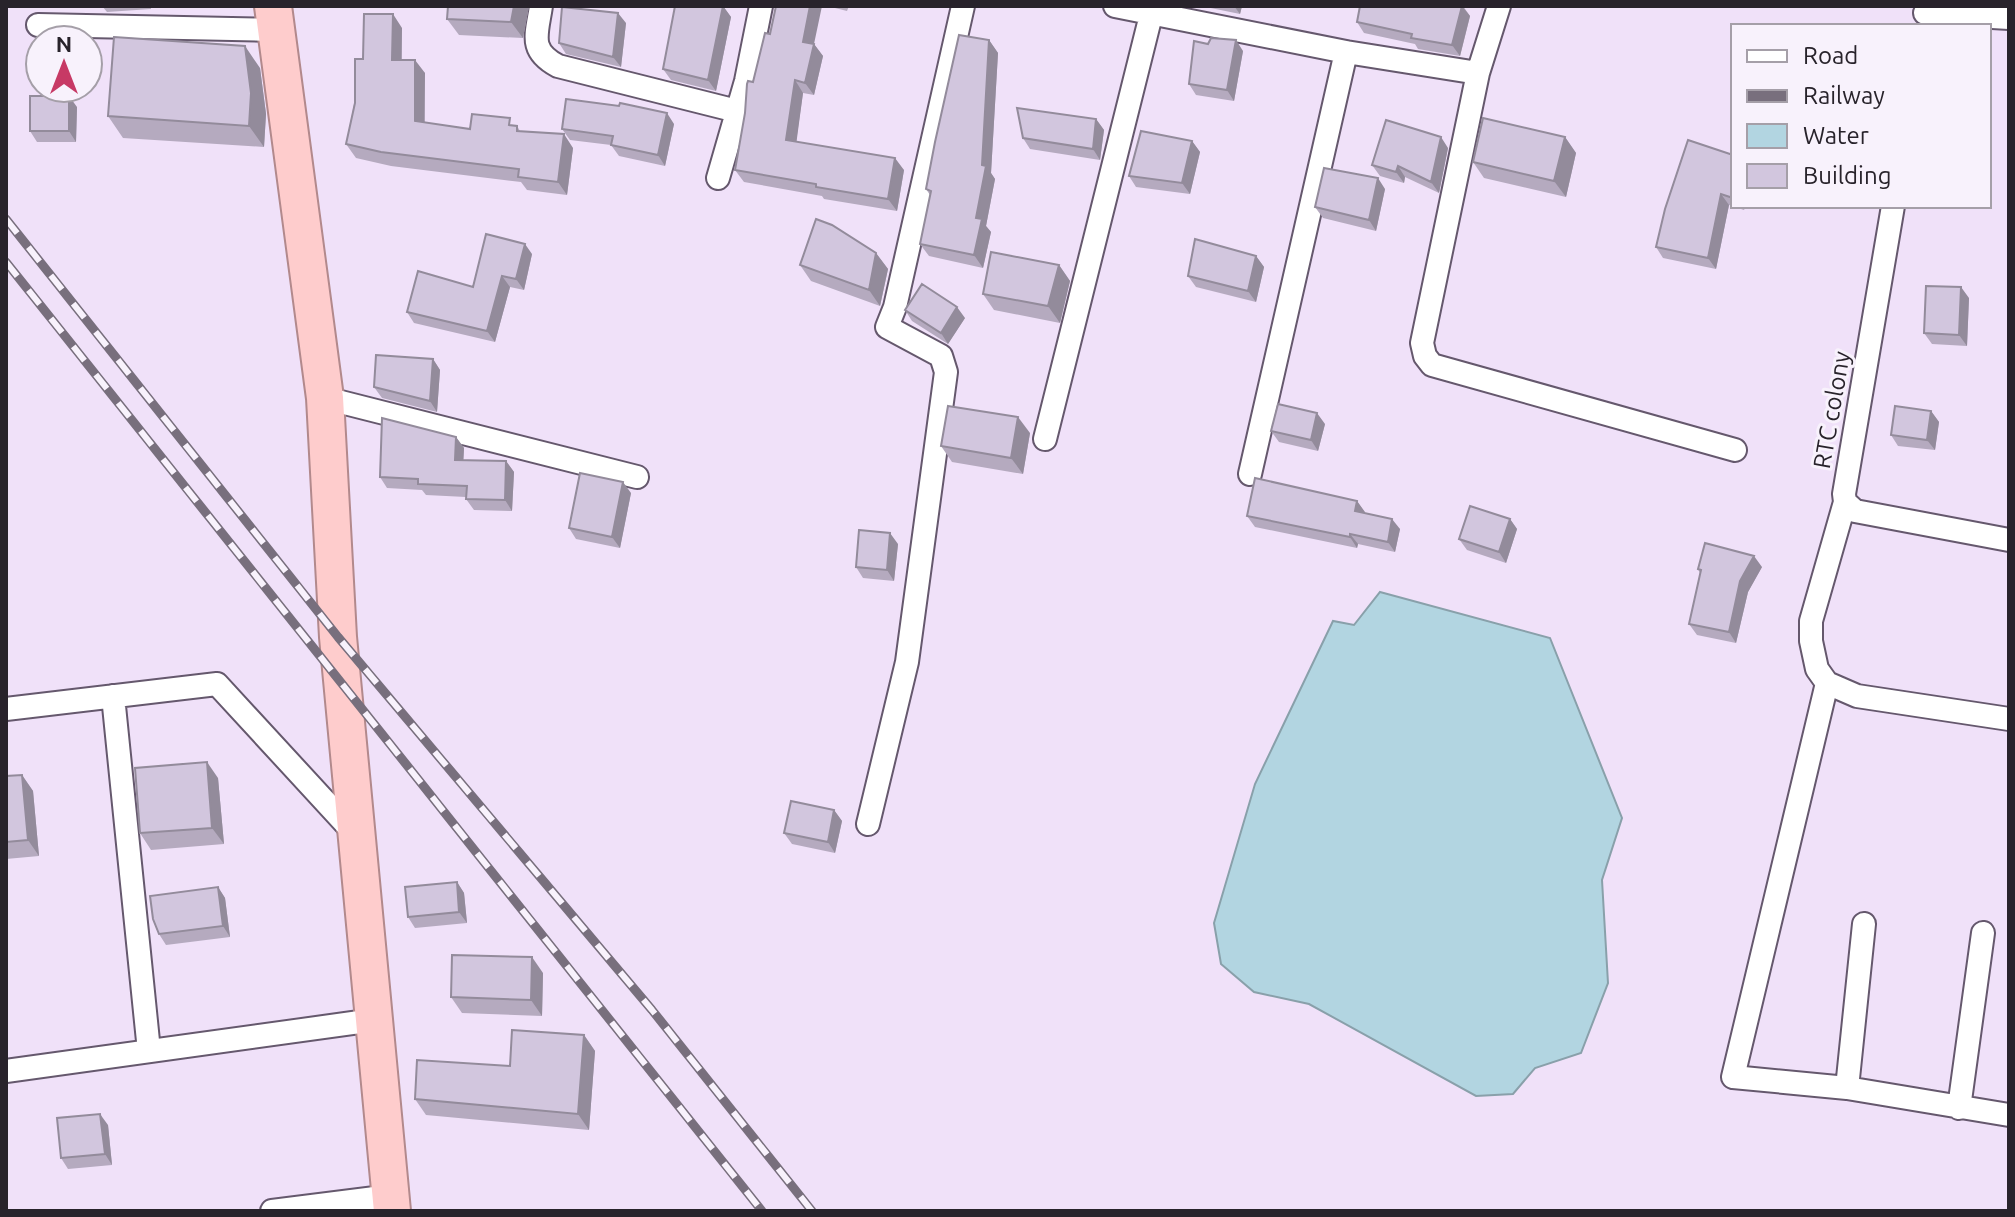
<svg xmlns="http://www.w3.org/2000/svg" width="2015" height="1217" font-family="Ubuntu,sans-serif">
	<rect width="100%" height="100%" fill="#f0e1f9"/>
	<path fill="#b2d5e1" stroke="#89a0aa" stroke-width="2" d="M1380 592 1550 638 1622 818 1602 880 1608 983 1581 1053 1535 1068 1513 1094 1476 1096 1309 1004 1254 992 1221 964 1214 923 1255 784 1333 621 1354 625Z"/>
	<g fill="none" stroke-linecap="round" stroke-linejoin="round">
		<defs>
			<path id="minor" d="M541 6C537 34 528 50 558 66L737 111
				M1115 6 1346 52 1478 73
				M1499 6 1478 73 1422 343 1425 356 1432 365 1735 450
				M1925 13 2009 18
				M38 25 275 30
				M718 178 746 81 761 6
				M1893 206 1844 494 1845 502 1855 511 2009 540
				M325 398 637 477
				M1045 439 1151 15
				M1250 474 1346 52
				M1845 502 1811 621V641L1817 669 1827 683 1857 696 2009 719
				M1827 683 1733 1077 1847 1088 2009 1115
				M113 696 149 1051
				M6 709 217 684 356 835
				M868 824 907 662 946 372 941 356 887 327 895 307 963 6
				M6 1071 374 1020
				M1847 1088 1864 924
				M1959 1108 1983 933
				M272 1211 391 1196"/>
			<path id="trunk" d="M273 6 325 398 338 637 392 1211"/>
		</defs>
		<use href="#minor" stroke="#65586d" stroke-width="26"/>
		<use href="#trunk" stroke="#b2898c" stroke-width="40"/>
		<use href="#minor" stroke="#fff" stroke-width="22"/>
		<use href="#trunk" stroke="#fecccc" stroke-width="36"/>
		<defs>
			<path id="rail" d="M6 219 338 637 652 1010 812 1211
				M6 262 762 1211"/>
		</defs>
		<use href="#rail" stroke="#786f7d" stroke-width="9"/>
		<use href="#rail" stroke="#f8f2fc" stroke-width="6" stroke-dasharray="18" stroke-linecap="butt"/>
	</g>
	<path fill="#b5aabf" d="M102 6H151V9L107 12Z
		M529 6 523 38 459 35 447 19Z
		M723 6 731 17 716 91 671 80 663 69Z
		M827 6H849L847 11Z
		M1201 6H1242L1240 14Z
		M1360 6H1463L1470 16 1460 56 1418 49 1415 44 1364 33 1357 22Z
		M626 23 621 67 566 54 559 43Z
		M402 28V60L425 73V123L470 129 517 126 520 131 573 148 567 195 527 190 521 182 391 166 356 158 346 144 363 59Z
		M770 34 814 44 823 56 814 95 803 93 796 142 904 170 897 211 824 199 822 196 744 182 735 170 753 82Z
		M989 40 998 53 991 173 995 179 986 226 991 232 983 268 929 256 920 244 930 195 926 189Z
		M1208 44 1243 51 1234 101 1196 95 1189 84Z
		M260 68 266 114 264 147 123 138 108 116Z
		M619 106 674 124 665 166 619 156 611 145 570 140 562 129Z
		M77 107 76 142H37L30 131Z
		M1096 119 1104 130 1100 160 1030 149 1023 138Z
		M1565 137 1576 153 1566 197 1484 178 1473 162Z
		M1192 141 1200 152 1190 194 1136 187 1129 176Z
		M1448 148 1439 193 1405 177 1404 183 1380 176 1372 165Z
		M1733 155V206H1746L1744 210 1729 205 1716 269 1663 258 1656 247Z
		M1385 189 1376 231 1323 218 1315 207Z
		M876 253 888 269 880 306 811 281 800 265Z
		M532 254 524 290 510 287 495 342 414 323 407 312 473 287Z
		M1256 256 1264 267 1256 302 1196 287 1188 276Z
		M1059 265 1070 281 1060 323 994 310 983 294Z
		M1969 298 1967 346 1932 344 1924 333Z
		M905 310 965 318 948 344 912 321Z
		M433 359 440 370 437 412 382 398 374 387Z
		M1931 411 1939 422 1935 450 1898 446 1891 435Z
		M1325 424 1318 451 1279 442 1271 431Z
		M1030 433 1023 474 952 462 941 446Z
		M456 437 464 448 463 460 506 461 514 472 512 511 474 510 466 499V497L426 495 422 490 387 488 380 477Z
		M631 493 620 548 576 539 569 528Z
		M1357 501 1365 513 1400 529 1395 552 1358 544 1357 548 1255 527 1247 516Z
		M1510 519 1517 529 1506 563 1467 550 1459 539Z
		M898 544 894 581 863 578 856 567Z
		M1762 567 1748 592 1736 643 1697 635 1689 624 1700 573 1698 569Z
		M22 775 33 791 39 856 6 859V776Z
		M218 778 224 844 151 850 140 833Z
		M834 810 842 821 835 853 792 844 784 833Z
		M457 882 464 893 467 923 415 928 408 917Z
		M218 887 225 898 230 937 166 945 159 934Z
		M543 973 542 1016 462 1013 451 997Z
		M584 1035 595 1051 589 1130 426 1115 415 1099 510 1066Z
		M108 1125 112 1165 68 1169 61 1158Z"/>
	<path fill="#938b9b" d="M514 6H529L523 38 511 22Z
		M723 6 731 17 716 91 708 80Z
		M810 6H822L814 44 823 56 814 95 805 83 803 42Z
		M1234 6H1242L1240 14Z
		M1462 6 1470 16 1460 56 1452 45Z
		M618 13 626 23 621 67 613 57Z
		M393 14 402 28 401 73 392 60Z
		M989 40 998 53 991 173 995 179 986 226 991 232 983 268 974 255 976 218 982 165Z
		M1236 40 1243 51 1234 101 1227 90Z
		M245 46 260 68 266 114 264 147 249 126Z
		M415 60 425 73 424 135 415 121Z
		M795 80 803 93 795 153 786 140Z
		M69 96 77 107 76 142 69 131Z
		M667 113 674 124 665 166 658 155Z
		M1096 119 1104 130 1100 160 1093 149Z
		M564 134 573 148 567 195 558 182Z
		M1441 137 1448 148 1439 193 1431 182Z
		M1565 137 1576 153 1566 197 1554 181Z
		M1192 141 1200 152 1190 194 1182 183Z
		M895 158 904 170 897 211 888 199Z
		M1398 166 1405 177 1404 183 1396 172Z
		M1378 178 1385 189 1376 231 1369 220Z
		M1721 194 1729 205 1716 269 1708 258Z
		M525 244 532 254 524 290 516 279Z
		M876 253 888 269 880 306 869 290Z
		M1256 256 1264 267 1256 302 1248 291Z
		M1059 265 1070 281 1060 323 1048 306Z
		M502 276 510 287 495 342 487 331Z
		M1961 287 1969 298 1967 346 1959 335Z
		M957 307 965 318 948 344 941 333Z
		M433 359 440 370 437 412 430 401Z
		M1931 411 1939 422 1935 450 1927 440Z
		M1317 413 1325 424 1318 451 1311 440Z
		M1018 417 1030 433 1023 474 1011 458Z
		M456 437 464 448 463 471 455 460Z
		M506 461 514 472 512 511 505 500Z
		M623 482 631 493 620 548 612 537Z
		M1357 501 1365 512 1363 522 1355 511Z
		M1392 519 1400 529 1395 552 1388 542Z
		M1510 519 1517 529 1506 563 1499 552Z
		M890 533 898 544 894 581 887 570Z
		M1350 534 1358 544 1357 548 1350 537Z
		M1754 556 1762 567 1748 592 1736 643 1729 632 1740 581Z
		M207 762 218 778 224 844 212 828Z
		M22 775 33 791 39 856 28 840Z
		M834 810 842 821 835 853 828 842Z
		M457 882 464 893 467 923 459 912Z
		M218 887 225 898 230 937 223 926Z
		M532 957 543 973 542 1016 531 1000Z
		M584 1035 595 1051 589 1130 578 1114Z
		M100 1114 108 1125 112 1165 105 1154Z"/>
	<path fill="#d2c6de" stroke="#938b9b" stroke-width="2" d="M448 6H514L511 22 447 19Z
		M675 6H723L708 80 663 69Z
		M776 6H810L803 42 814 44 805 83 795 80 786 140 895 158 888 199 816 187V184L735 170 745 113 747 84 748 81 753 82 765 33 770 34Z
		M1360 6H1462L1452 45 1411 38 1412 34 1357 22Z
		M562 7 618 13 613 57 559 43Z
		M364 14H393L392 60H415V121L470 129 472 114 510 118 509 125 517 126V131L564 134 558 182 518 177 519 169 381 152 346 144 355 103V59H363Z
		M959 35 989 40 982 165 986 166 976 218 982 219 974 255 920 244 931 191 926 189 935 142Z
		M114 37 245 46 251 93 249 126 108 116Z
		M1211 38 1236 40 1227 90 1189 84 1194 41 1208 44Z
		M30 96H69V131H30Z
		M566 99 619 106 620 103 667 113 658 155 611 145 613 136 562 129Z
		M1017 108 1096 119 1093 149 1023 138Z
		M1483 118 1565 137 1554 181 1473 162Z
		M1386 120 1441 137 1431 182 1398 166 1396 172 1372 165Z
		M1141 131 1192 141 1182 183 1129 176Z
		M1688 140 1733 155V198L1721 194 1708 258 1656 247 1665 209Z
		M1324 168 1378 178 1369 220 1315 207Z
		M816 219 832 225 876 253 869 290 800 265Z
		M486 234 525 244 516 279 502 276 487 331 407 312 418 271 473 287Z
		M1195 239 1256 256 1248 291 1188 276Z
		M991 252 1059 265 1048 306 983 294Z
		M922 284 957 307 941 333 905 310Z
		M1926 286 1961 287 1959 335 1924 333Z
		M376 355 433 359 430 401 374 387Z
		M1278 404 1317 413 1311 440 1271 431Z
		M948 406 1018 417 1011 458 941 446Z
		M1895 406 1931 411 1927 440 1891 435Z
		M382 418 456 437 455 460 506 461 505 500 466 499 467 486 418 484V479L380 477Z
		M580 473 623 482 612 537 569 528Z
		M1255 478 1357 501 1355 511 1392 519 1388 542 1350 534V537L1247 516Z
		M1470 506 1510 519 1499 552 1459 539Z
		M859 530 890 533 887 570 856 567Z
		M1705 543 1754 556 1740 581 1729 632 1689 624 1701 570 1698 569Z
		M207 762 212 828 140 833 135 768Z
		M22 775 28 840 6 842V776Z
		M791 801 834 810 828 842 784 833Z
		M457 882 459 912 408 917 405 887Z
		M218 887 223 926 159 934 153 919 150 896Z
		M452 955 532 957 531 1000 451 997Z
		M512 1030 584 1035 578 1114 415 1099 417 1060 510 1066Z
		M100 1114 105 1154 61 1158 57 1118Z"/>
	<g text-anchor="middle" stroke-width="6" stroke-linejoin="round" paint-order="stroke">
		<g font-size="24" fill="#28232b" stroke="#f8f2fc">
			<text transform="translate(1832 410) rotate(-80)" y="8">RTC colony</text>
		</g>
	</g>
	<rect width="2015" height="1217" fill="none" stroke="#28232b" stroke-width="16"/>
	<rect x="1731" y="24" width="260" height="184" fill="#f8f2fc" stroke="#a59fa8" stroke-width="2"/>
	<rect x="1747" y="50" width="40" height="12" fill="#ffffff" stroke="#a59fa8" stroke-width="2"/>
	<text x="1803" y="64" font-size="24" fill="#28232b">Road</text>
	<rect x="1747" y="90" width="40" height="12" fill="#786f7d" stroke="#a59fa8" stroke-width="2"/>
	<text x="1803" y="104" font-size="24" fill="#28232b">Railway</text>
	<rect x="1747" y="124" width="40" height="24" fill="#b2d5e1" stroke="#a59fa8" stroke-width="2"/>
	<text x="1803" y="144" font-size="24" fill="#28232b">Water</text>
	<rect x="1747" y="164" width="40" height="24" fill="#d2c6de" stroke="#a59fa8" stroke-width="2"/>
	<text x="1803" y="184" font-size="24" fill="#28232b">Building</text>
	<g transform="translate(64 64)"><circle r="38" fill="#f8f2fc" stroke="#a59fa8" stroke-width="2"/>
	<path d="M0-6L14 30L0 20L-14 30Z" fill="#c73965"/>
	<text y="-12" font-size="22" font-weight="bold" text-anchor="middle" fill="#28232b">N</text>
	</g>
</svg>
